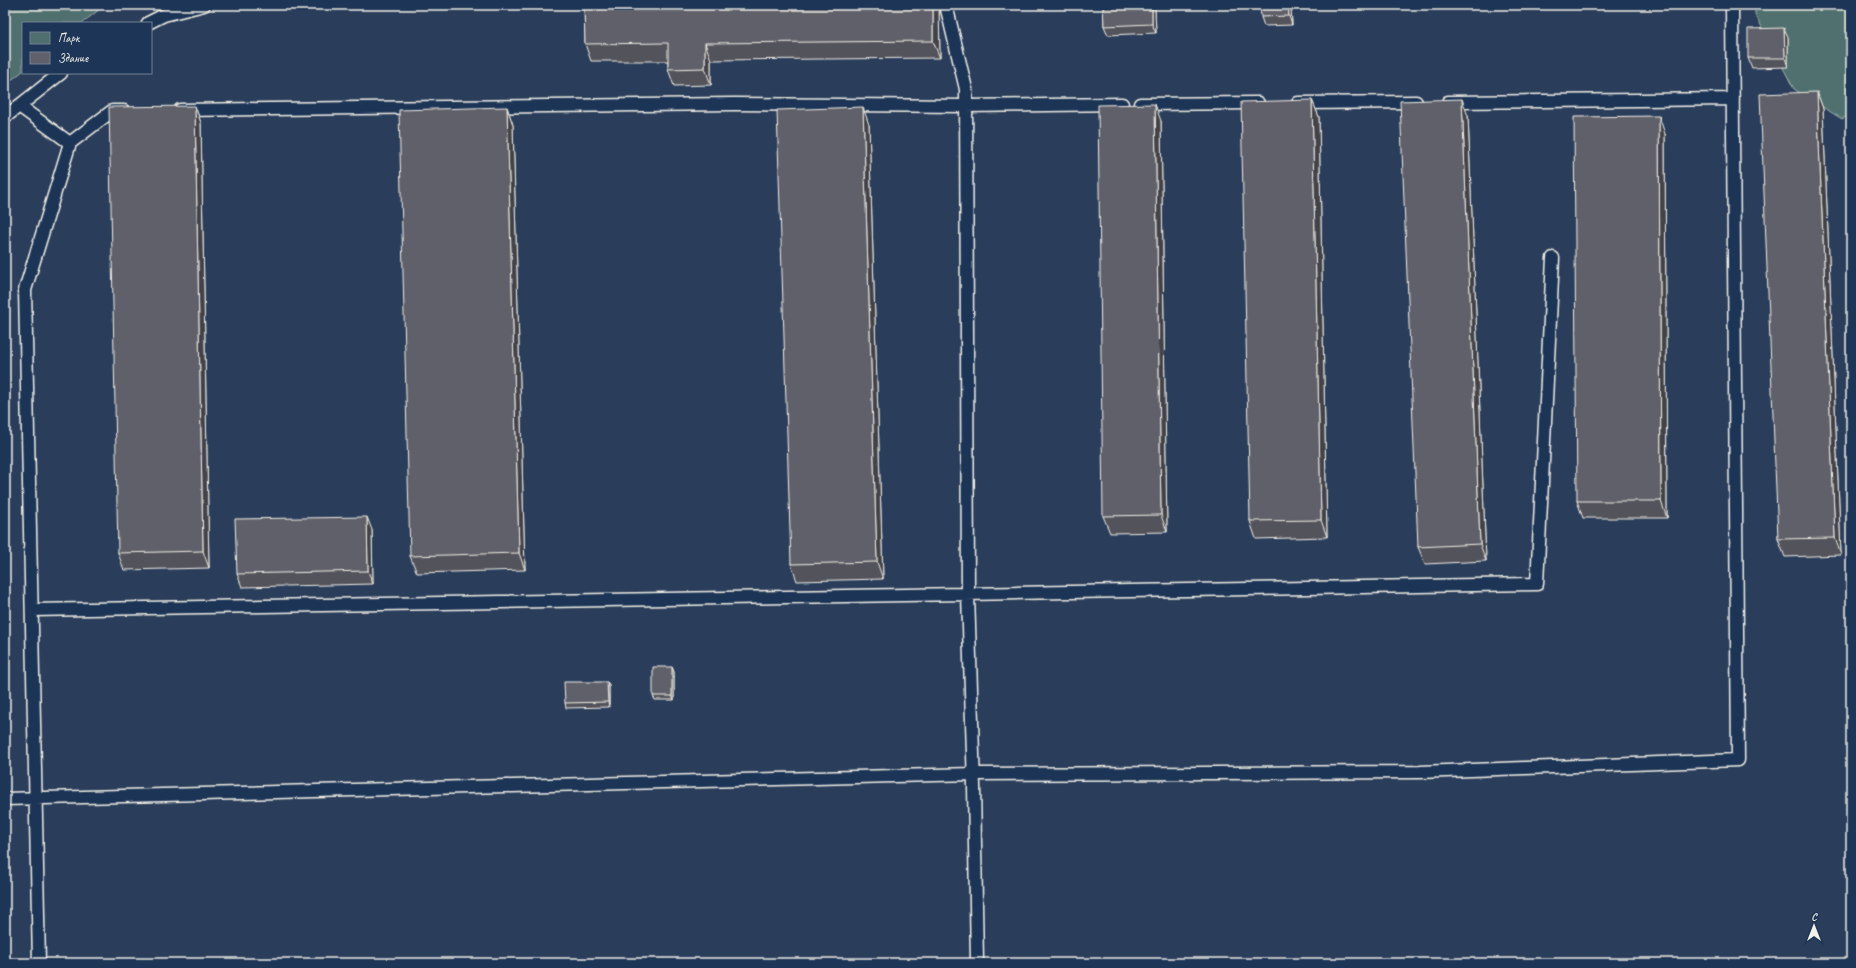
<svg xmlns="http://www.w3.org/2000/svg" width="1856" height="968" font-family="Caveat,sans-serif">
	<rect width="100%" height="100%" fill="#2a3e5b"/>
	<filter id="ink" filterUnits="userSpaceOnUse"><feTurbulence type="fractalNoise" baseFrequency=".025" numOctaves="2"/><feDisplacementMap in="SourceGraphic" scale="8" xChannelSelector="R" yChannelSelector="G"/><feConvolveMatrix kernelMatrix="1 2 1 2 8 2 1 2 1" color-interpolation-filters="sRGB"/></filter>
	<g filter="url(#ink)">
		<path fill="#4f6f6e" stroke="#a2b0ab" d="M5 5H105L82 23H23V71L5 85Z
			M1755 5H1851V114L1842 119 1794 89 1755 14Z"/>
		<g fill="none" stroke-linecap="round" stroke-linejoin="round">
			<defs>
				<path id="lane" d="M946 5 966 89 968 594 974 786 977 963
					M148 23 164 15 204 5
					M1448 102 1733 99
					M1298 103 1416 102
					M1140 104 1258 103
					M19 106 70 143 25 290 39 963
					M180 110 734 104 966 106 1122 104
					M5 117 61 73
					M70 143 112 111H124
					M32 610 1537 584 1553 258
					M5 799 974 774 1420 772 1738 760 1732 5"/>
			</defs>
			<use href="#lane" stroke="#f4f1e8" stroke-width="15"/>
			<use href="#lane" stroke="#1d3557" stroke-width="12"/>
		</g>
		<path fill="#53535b" stroke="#f4f1e8" d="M584 5H939L940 58 711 60V85L674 86 668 69V61H591L585 44Z
			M1103 5H1153L1155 10 1156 33 1108 35 1104 26Z
			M1291 5 1292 25 1264 26 1261 17Z
			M1788 37V67L1752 68 1748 58Z
			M1817 92 1823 109 1841 555 1785 557 1778 539Z
			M1312 100 1319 117 1327 537 1256 539 1250 521Z
			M195 106 201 123 209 568 124 570 118 553Z
			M507 107 513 125 525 570 417 573 410 556Z
			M1468 116 1486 561 1425 564 1418 547Z
			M1161 121 1167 532 1110 533 1103 516Z
			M869 125 883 579 797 581 791 564Z
			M1665 134 1667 518H1583L1577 501Z
			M372 530 373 584 242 587 237 574Z
			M672 667 674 672V700H655L653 696Z
			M607 682 609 686V707L566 708 565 703Z"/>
		<path fill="#43434a" stroke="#f4f1e8" d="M933 5H939L940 58 933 41Z
			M1152 5H1153L1155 10 1156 33 1152 24Z
			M1288 5H1291L1292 25 1289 16Z
			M1784 28 1788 37V67L1785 58Z
			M705 43 711 60V85L705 68Z
			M1817 92 1823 109 1841 555 1835 538Z
			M1462 99 1468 116 1486 561 1480 544Z
			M1312 100 1319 117 1327 537 1321 520Z
			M1155 104 1161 121 1167 532 1161 515Z
			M195 106 201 123 209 568 203 551Z
			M507 107 513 125 525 570 519 553Z
			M863 107 869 125 883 579 877 562Z
			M1659 116 1665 134 1667 518 1661 501Z
			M367 517 372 530 373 584 368 571Z
			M672 667 674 672V700L672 696Z
			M607 682 609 686V707L608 702Z"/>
		<path fill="#60606a" stroke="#f4f1e8" d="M584 5H933V41L705 43V68L668 69V43L585 44Z
			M1103 5H1152V24L1104 26Z
			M1260 5H1288L1289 16 1261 17Z
			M1784 28 1785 58H1748V29Z
			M1817 92 1835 538 1778 539 1760 94Z
			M1462 99 1480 544 1418 547 1400 101Z
			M1312 100 1321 520 1250 521 1241 102Z
			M1155 104 1161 515 1103 516 1098 105Z
			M195 106 203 551 118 553 109 107Z
			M507 107 519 553 410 556 399 110Z
			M863 107 877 562 791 564 777 110Z
			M1659 116 1661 501H1577L1574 117Z
			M367 517 368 571 237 574 235 519Z
			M653 667H672V696H653Z
			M564 682H607L608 702 565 703Z"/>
	</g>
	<rect width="1856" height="968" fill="none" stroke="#1d3557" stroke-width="20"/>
	<rect x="10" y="10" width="1836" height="948" fill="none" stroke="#f4f1e8" stroke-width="1.5" filter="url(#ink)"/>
	<rect x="22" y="22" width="130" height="52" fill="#1d3557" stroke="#738091"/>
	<rect x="30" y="32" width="20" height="12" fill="#4f6f6e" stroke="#738091"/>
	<text x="58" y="42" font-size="12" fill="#f4f1e8">Парк</text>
	<rect x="30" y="52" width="20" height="12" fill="#60606a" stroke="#738091"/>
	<text x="58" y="62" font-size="12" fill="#f4f1e8">Здание</text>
	<g transform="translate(1814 926)" stroke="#1d3557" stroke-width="3" paint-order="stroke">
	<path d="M0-3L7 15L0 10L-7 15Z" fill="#f4f1e8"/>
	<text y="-6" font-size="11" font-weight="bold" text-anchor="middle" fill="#f4f1e8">С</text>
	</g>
</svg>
